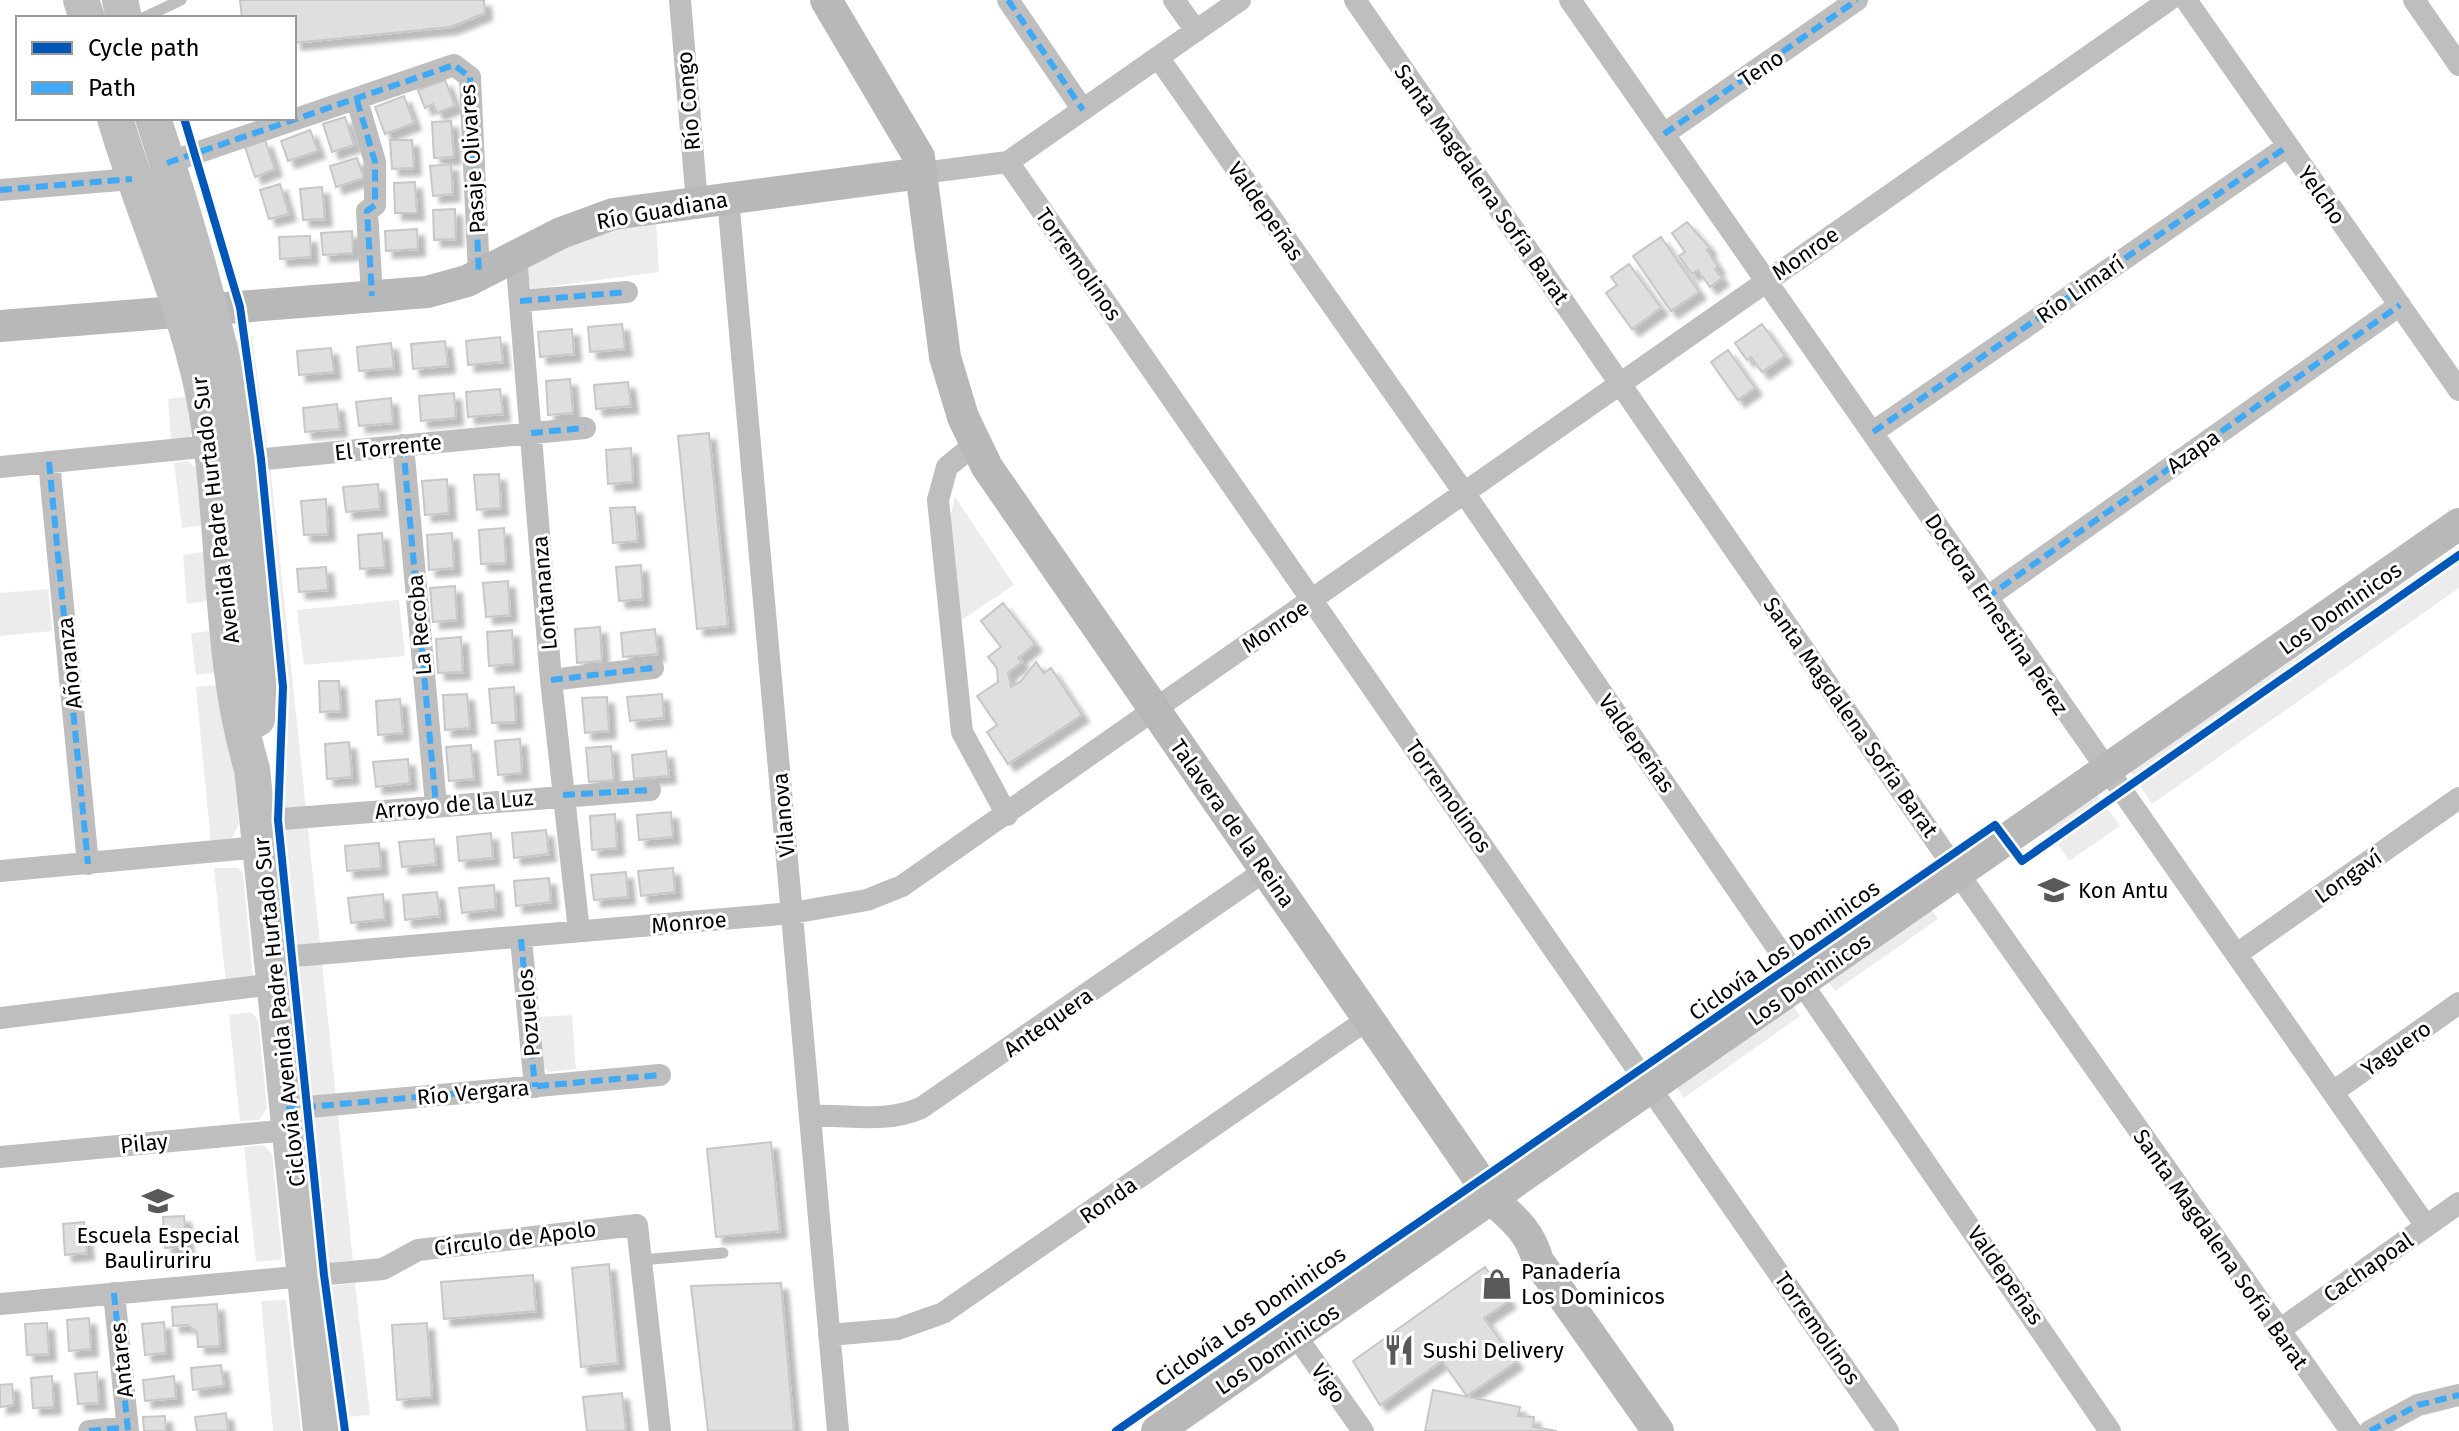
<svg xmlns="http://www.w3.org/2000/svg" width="2459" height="1431" font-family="'Fira Sans',sans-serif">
	<defs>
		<filter id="shadow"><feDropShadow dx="7" dy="7" stdDeviation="2" flood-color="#0004"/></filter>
	</defs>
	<rect width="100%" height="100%" fill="#fff"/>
	<path fill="#ececec" d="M656 221 659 272 531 289 526 265 619 226Z
		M252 336 271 474 353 1260 329 1263 318 1255 275 806 282 687 234 341Z
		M189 396 197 427 187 440 171 442 168 399Z
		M187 461 203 473 208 525 182 528 174 463Z
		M955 497 1014 585 961 620 949 522Z
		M2459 547V588L2152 804 2130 771Z
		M210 551 215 600 187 604 183 555Z
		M48 589 52 631 0 636V593Z
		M399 600 405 656 304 665 297 610Z
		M220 630 224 671 196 675 191 633Z
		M226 684 239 824 232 838 211 844 196 687Z
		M2097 794 2120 826 2069 861 2048 829Z
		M214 868H238L243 873 253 980 226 984Z
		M1930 908 1938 919 1835 991 1827 980Z
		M1793 1005 1800 1016 1684 1098 1676 1087Z
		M251 1012 258 1020 267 1108 259 1120 240 1121 229 1015Z
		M572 1015 576 1069 549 1072 543 1067 538 1017Z
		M264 1145 272 1154 282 1255 280 1260 256 1262 244 1147Z
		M355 1283 370 1415 336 1418 330 1359 340 1358 338 1346H329L323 1298 331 1286Z
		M286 1300 301 1431H273L261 1301Z"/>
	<path fill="#dfdfdf" stroke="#c7c7c7" stroke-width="2" filter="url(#shadow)" d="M240 0H484L485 13 451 27 294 43V18H242Z
		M445 80 455 106 437 113 433 104 425 108 418 90Z
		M404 96 414 123 385 134 375 107Z
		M345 117 354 145 332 152 323 124Z
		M451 121 454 157 434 158 432 122Z
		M310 130 318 151 288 161 281 141Z
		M265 140 275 169 255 177 245 147Z
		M390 140H412L414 168 392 169Z
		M357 158 364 178 336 187 330 166Z
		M451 164 453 194 433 196 430 166Z
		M415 182 417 213H395L394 183Z
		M280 184 289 214 269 219 260 190Z
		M322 187 325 219 303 220 300 189Z
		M455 209 456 239 434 240 433 210Z
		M1687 222 1710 248 1707 250 1718 267 1715 269 1722 278 1710 287 1698 270 1692 274 1679 256 1685 252 1672 233Z
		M417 229 418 249 386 251 385 231Z
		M352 231 353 253 323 255 321 233Z
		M310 236 311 257 280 259 279 237Z
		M1661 237 1699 292 1671 311 1633 256Z
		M1629 264 1661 308 1632 329 1606 293 1617 285 1611 277Z
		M622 324 625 349 590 352 588 327Z
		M1762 324 1785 356 1762 372 1751 357 1747 360 1735 343Z
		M572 329 574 354 540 357 538 332Z
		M500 337 503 362 468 365 466 341Z
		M445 341 448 366 413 369 411 344Z
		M391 343 394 368 359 371 357 347Z
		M331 348 334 372 299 375 297 351Z
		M1728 350 1755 388 1738 400 1711 362Z
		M570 379 573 413 548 415 546 381Z
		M628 382 631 406 596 409 594 385Z
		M500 389 503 414 468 417 466 392Z
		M454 393 456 418 421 421 419 396Z
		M391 398 393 423 359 426 356 402Z
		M337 404 340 429 305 432 303 408Z
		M709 433 728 626 697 629 678 436Z
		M631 448 633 482 608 484 606 450Z
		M499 474 501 508 477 510 474 475Z
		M447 479 449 513 425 515 422 481Z
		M378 484 380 509 346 512 343 487Z
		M326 499 328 534 304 535 301 501Z
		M635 507 638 541 613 543 610 508Z
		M504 528 506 563 481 564 479 530Z
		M382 533 385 567 360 569 358 535Z
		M452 533 454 568 429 570 427 535Z
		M641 565 643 599 619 601 616 567Z
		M326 567 328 590 299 592 297 569Z
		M508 581 510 615 486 617 483 583Z
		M455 586 457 620 433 622 430 588Z
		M1003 603 1035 644 1018 658 1022 662 1008 673 1011 687 1021 681 1036 662 1044 673 1051 668 1082 715 1008 764 987 732 997 725 977 696 998 682 997 668 988 657 1001 647 981 621Z
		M600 627 602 661 577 663 575 629Z
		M655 629 658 654 623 657 621 633Z
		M512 630 514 664 489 666 487 632Z
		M461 637 463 672 438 673 436 639Z
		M319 681H339L341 711 320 712Z
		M514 687 516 722 492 723 489 689Z
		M467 694 470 728 445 730 443 695Z
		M662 694 664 718 630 721 627 697Z
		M607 697 609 731 585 733 582 698Z
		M400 699 403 733 378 735 376 701Z
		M520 739 522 773 498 775 495 741Z
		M349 742 352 777 327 779 325 744Z
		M471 745 474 779 449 781 446 747Z
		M611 746 614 780 589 782 586 748Z
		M666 751 669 776 634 779 632 755Z
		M408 759 410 783 376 787 373 762Z
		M671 812 673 837 639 840 637 815Z
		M615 814 617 848 592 850 590 816Z
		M546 830 549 854 514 858 512 833Z
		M491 833 493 858 459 861 457 837Z
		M434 839 436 864 402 867 399 842Z
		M379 843 381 868 347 871 345 846Z
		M673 868 675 892 641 896 638 871Z
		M626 872 628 897 594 900 591 875Z
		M549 878 551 902 516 906 514 881Z
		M494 885 496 909 462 913 459 888Z
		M437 892 440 916 405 920 403 895Z
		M383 894 385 919 351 923 348 898Z
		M771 1142 780 1231 716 1237 707 1149Z
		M184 1216 187 1246 165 1248 163 1217Z
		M84 1222 87 1253 65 1255 63 1224Z
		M609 1264 618 1363 581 1367 572 1268Z
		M1485 1267 1509 1301 1484 1318 1516 1362 1467 1396 1442 1361 1380 1405 1353 1361Z
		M533 1275 536 1311 444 1319 441 1282Z
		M781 1283 794 1431H708L691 1286Z
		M217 1304 220 1346 198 1347 197 1332 188 1325 173 1326 172 1307Z
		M89 1318 91 1349 69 1351 67 1320Z
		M164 1322 166 1353 145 1355 142 1324Z
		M47 1323 49 1354 27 1355 25 1324Z
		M427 1323 432 1397 397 1400 392 1325Z
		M221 1365 224 1386 193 1390 191 1368Z
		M97 1372 99 1403 78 1404 75 1374Z
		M52 1376 54 1407 33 1408 31 1378Z
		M174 1376 176 1398 145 1401 143 1380Z
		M12 1384 14 1405 0 1407V1385Z
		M1433 1390 1520 1407 1518 1416 1534 1417 1533 1427 1557 1431H1425Z
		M622 1393 626 1431H587L583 1397Z
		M226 1413 228 1431H197L195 1417Z
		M165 1416 166 1431H144L143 1417Z"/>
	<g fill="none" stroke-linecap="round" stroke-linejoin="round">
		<path stroke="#bebebe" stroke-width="11" d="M143 18 181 0
			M641 1260 723 1253"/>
		<path stroke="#bebebe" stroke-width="22" d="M680 0 697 203
			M1008 0 1083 110
			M1174 0 1196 31
			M1355 0 1976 899 2351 1431
			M1570 0 2426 1226
			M2186 0 2459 390
			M2414 0 2459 65
			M1158 57 1465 494 2110 1431
			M357 100 375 162V205L367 211 372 296
			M1664 134 1857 0
			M1008 162 1888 1431
			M167 163 454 65 470 77 479 275
			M922 173 1008 162 1240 0
			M0 190 132 179
			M728 198 838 1431
			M516 255 551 680 579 931
			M520 301 627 292
			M1873 432 2288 146
			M975 444 947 467 938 500 962 732 1007 815
			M403 445 436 805
			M245 461 585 428
			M49 462 88 864
			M0 467 212 446
			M1986 598 2400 305
			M551 680 653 668
			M257 821 650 790
			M0 871 260 847
			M521 939 535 1087
			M2237 954 2459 798
			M271 958 792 913 867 900 902 886 2169 0
			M0 1018 274 984
			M2333 1092 2459 1003
			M286 1109 660 1075
			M810 1116C849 1114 883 1124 921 1108L1266 870
			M0 1157 289 1130
			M114 1293 128 1431
			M0 1304 383 1269 418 1250 637 1225 660 1431
			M2278 1331 2459 1203
			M829 1335 898 1329 943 1313 1368 1019
			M1296 1336 1363 1431
			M89 1431 127 1427
			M2370 1431 2418 1405 2459 1395"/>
		<path stroke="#b8b8b8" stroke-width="32" d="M826 0 919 157 945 357 963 417 987 467 1472 1169C1479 1179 1486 1192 1494 1201 1515 1220 1530 1232 1538 1261L1658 1431
			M0 326 427 292 467 281 561 233 613 214 922 173
			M1157 1431 2459 524"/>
		<path stroke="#bebebe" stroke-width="36" d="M81 0 87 18
			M120 0 124 18
			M115 118C144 219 192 315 208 420 226 534 219 659 252 769L321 1431
			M153 118C219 321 268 504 257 719"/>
		<path stroke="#3fa9f5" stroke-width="6" stroke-dasharray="12 6" stroke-linecap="butt" d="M1008 0 1083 110
			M357 100 375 162V205L367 211 372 296
			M1664 134 1857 0
			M167 163 454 65 470 77 479 275
			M0 190 132 179
			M520 301 627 292
			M1873 432 2288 146
			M531 433 585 428
			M403 445 436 805
			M49 462 88 864
			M1986 598 2400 305
			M551 680 653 668
			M563 795 650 790
			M521 939 535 1087
			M286 1109 660 1075
			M114 1293 128 1431
			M89 1431 127 1427
			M2370 1431 2418 1405 2459 1395"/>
		<defs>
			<path id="cycleway" d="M184 118 240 307 261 459 283 687 278 820 324 1275 345 1431
				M1116 1431 1995 825 2022 861 2459 555"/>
		</defs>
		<use href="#cycleway" stroke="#fff" stroke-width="13"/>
		<use href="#cycleway" stroke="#0057b8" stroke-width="8"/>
	</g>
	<defs>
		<symbol id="school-bare" viewBox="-9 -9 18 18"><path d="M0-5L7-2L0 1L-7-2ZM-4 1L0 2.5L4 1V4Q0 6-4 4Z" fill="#595959" stroke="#fff" stroke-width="2.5" paint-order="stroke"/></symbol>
		<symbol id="shop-bare" viewBox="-9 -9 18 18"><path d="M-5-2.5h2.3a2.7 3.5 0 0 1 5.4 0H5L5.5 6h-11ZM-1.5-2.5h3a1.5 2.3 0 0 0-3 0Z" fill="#595959" stroke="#fff" stroke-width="2.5" paint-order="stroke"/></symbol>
		<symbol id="restaurant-bare" viewBox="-9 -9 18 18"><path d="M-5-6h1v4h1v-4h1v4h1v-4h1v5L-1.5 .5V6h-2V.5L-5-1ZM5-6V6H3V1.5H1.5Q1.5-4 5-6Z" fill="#595959" stroke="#fff" stroke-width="2.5" paint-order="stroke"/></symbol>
	</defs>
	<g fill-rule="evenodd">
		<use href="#school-bare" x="2032" y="868" width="44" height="44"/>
		<use href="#school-bare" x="136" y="1179" width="44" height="44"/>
		<use href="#shop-bare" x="1475" y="1262" width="44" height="44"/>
		<use href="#restaurant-bare" x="1377" y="1328" width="44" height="44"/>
	</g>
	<g text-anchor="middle" stroke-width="6" stroke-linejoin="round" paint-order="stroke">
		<g font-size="22" fill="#000" stroke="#fff">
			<text transform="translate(1761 68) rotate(-34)" y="8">Teno</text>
			<text transform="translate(688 101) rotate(-95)" y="8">Río Congo</text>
			<text transform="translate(472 159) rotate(-94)" y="8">Pasaje Olivares</text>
			<text transform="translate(1482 184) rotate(55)" y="8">Santa Magdalena Sofía Barat</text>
			<text transform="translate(2322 195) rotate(55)" y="8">Yelcho</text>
			<text transform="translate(662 210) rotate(-10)" y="8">Río Guadiana</text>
			<text transform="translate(1266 211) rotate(55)" y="8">Valdepeñas</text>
			<text transform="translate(1805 253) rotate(-35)" y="8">Monroe</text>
			<text transform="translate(1079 264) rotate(55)" y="8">Torremolinos</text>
			<text transform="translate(2080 289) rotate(-35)" y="8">Río Limarí</text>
			<text transform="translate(388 447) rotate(-6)" y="8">El Torrente</text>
			<text transform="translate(2193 451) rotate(-35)" y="8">Azapa</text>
			<text transform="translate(215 510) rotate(-97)" y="8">Avenida Padre Hurtado Sur</text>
			<text transform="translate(544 593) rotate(-95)" y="8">Lontananza</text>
			<text transform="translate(2340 608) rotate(-35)" y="8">Los Dominicos</text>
			<text transform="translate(1997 614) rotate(56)" y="8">Doctora Ernestina Pérez</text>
			<text transform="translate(419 625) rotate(-95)" y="8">La Recoba</text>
			<text transform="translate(1275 626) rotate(-34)" y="8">Monroe</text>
			<text transform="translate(69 663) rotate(-96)" y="8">Añoranza</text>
			<text transform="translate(1851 717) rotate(55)" y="8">Santa Magdalena Sofía Barat</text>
			<text transform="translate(1637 743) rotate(55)" y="8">Valdepeñas</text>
			<text transform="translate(1449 796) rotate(55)" y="8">Torremolinos</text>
			<text transform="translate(454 804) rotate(-5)" y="8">Arroyo de la Luz</text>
			<text transform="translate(783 815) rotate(-95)" y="8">Vilanova</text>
			<text transform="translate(1233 823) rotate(55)" y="8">Talavera de la Reina</text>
			<text transform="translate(2348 876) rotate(-35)" y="8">Longaví</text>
			<text transform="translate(689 922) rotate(-5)" y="8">Monroe</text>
			<text transform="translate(1784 950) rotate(-35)" y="8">Ciclovía Los Dominicos</text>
			<text transform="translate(1809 979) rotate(-35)" y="8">Los Dominicos</text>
			<text transform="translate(279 1012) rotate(-96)" y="8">Ciclovía Avenida Padre Hurtado Sur</text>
			<text transform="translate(528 1013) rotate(-95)" y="8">Pozuelos</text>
			<text transform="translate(1048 1022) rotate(-35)" y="8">Antequera</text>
			<text transform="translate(2396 1048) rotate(-35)" y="8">Yaguero</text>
			<text transform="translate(473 1092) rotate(-5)" y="8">Río Vergara</text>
			<text transform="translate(144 1143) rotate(-6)" y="8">Pilay</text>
			<text transform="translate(1108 1200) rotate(-35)" y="8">Ronda</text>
			<text transform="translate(515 1238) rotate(-7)" y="8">Círculo de Apolo</text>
			<text transform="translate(2221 1249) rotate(55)" y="8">Santa Magdalena Sofía Barat</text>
			<text transform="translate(2368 1267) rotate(-35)" y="8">Cachapoal</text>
			<text transform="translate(2006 1275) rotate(55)" y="8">Valdepeñas</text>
			<text transform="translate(1250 1316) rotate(-35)" y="8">Ciclovía Los Dominicos</text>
			<text transform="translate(1818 1328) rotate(55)" y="8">Torremolinos</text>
			<text transform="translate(1277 1349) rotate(-34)" y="8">Los Dominicos</text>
			<text transform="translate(121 1360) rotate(-96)" y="8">Antares</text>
			<text transform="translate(1329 1383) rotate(55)" y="8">Vigo</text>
		</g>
		<g font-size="22" fill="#000" stroke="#fff" text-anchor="start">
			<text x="2078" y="898">Kon Antu</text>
			<text x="158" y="1243" text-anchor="middle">Escuela Especial<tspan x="158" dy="25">Bauliruriru</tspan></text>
			<text x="1521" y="1279">Panadería<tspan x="1521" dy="25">Los Dominicos</tspan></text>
			<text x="1423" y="1358">Sushi Delivery</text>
		</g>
	</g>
	<rect x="16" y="16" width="280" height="104" fill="#ffffff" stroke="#999999" stroke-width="2"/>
	<rect x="32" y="42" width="40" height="12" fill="#0057b8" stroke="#999999" stroke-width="2"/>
	<text x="88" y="56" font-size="24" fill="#000000">Cycle path</text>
	<rect x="32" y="82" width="40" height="12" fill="#3fa9f5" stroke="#999999" stroke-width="2"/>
	<text x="88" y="96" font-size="24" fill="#000000">Path</text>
</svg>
